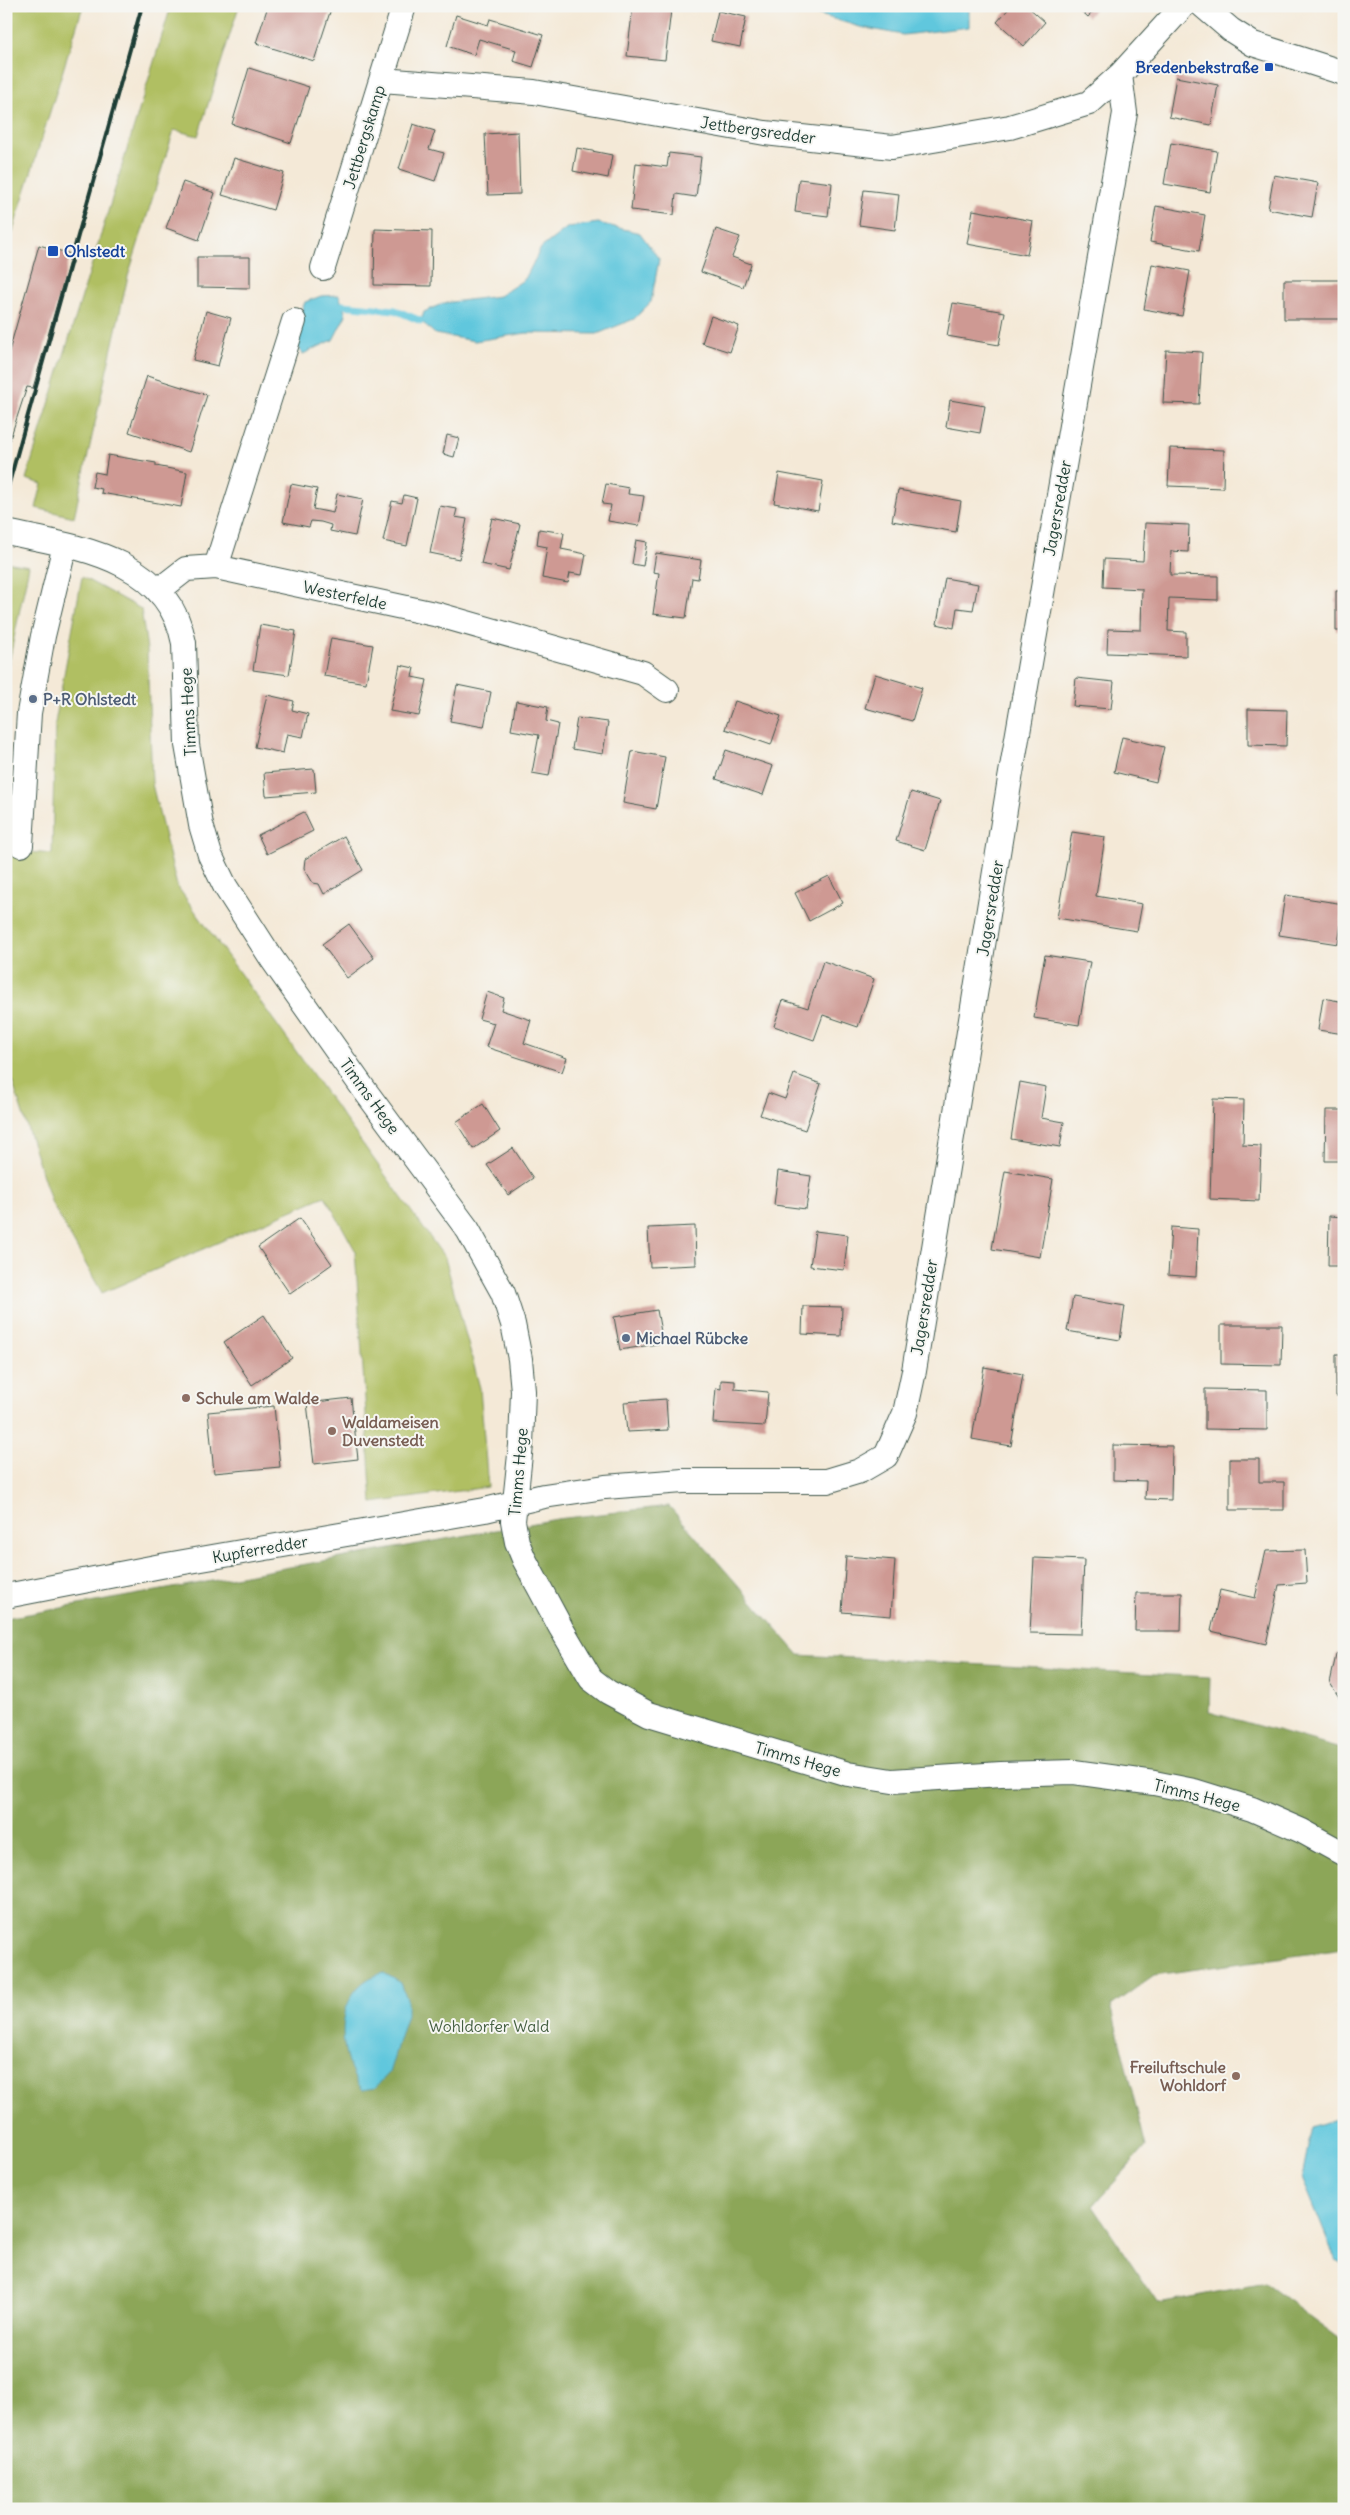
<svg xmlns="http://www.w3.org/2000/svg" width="1350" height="2515" font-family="Delius,sans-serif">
	<rect width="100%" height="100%" fill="#f6f6f2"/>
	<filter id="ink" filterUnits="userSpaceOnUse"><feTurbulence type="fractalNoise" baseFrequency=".02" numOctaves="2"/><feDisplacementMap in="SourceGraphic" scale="10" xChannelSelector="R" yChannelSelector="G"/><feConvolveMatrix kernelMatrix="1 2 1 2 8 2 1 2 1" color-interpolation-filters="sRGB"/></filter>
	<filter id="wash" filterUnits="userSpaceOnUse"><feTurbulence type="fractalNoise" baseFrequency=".0096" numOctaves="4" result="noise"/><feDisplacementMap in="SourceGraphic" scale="20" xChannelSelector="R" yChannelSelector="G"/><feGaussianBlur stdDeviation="1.12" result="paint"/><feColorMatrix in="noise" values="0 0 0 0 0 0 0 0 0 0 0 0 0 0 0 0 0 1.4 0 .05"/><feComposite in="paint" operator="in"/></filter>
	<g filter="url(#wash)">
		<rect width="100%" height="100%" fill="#f4e9d7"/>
		<path fill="#b0bf62" stroke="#687e4b" d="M13 6H83L6 253V28Z
			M171 6H239L198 136 174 130 128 276 74 517 36 508 42 484 26 479Z
			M6 562 29 566 6 676Z
			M82 577 141 609 147 649 152 784 177 886 445 1258 480 1388 488 1487 372 1503 355 1250 325 1196 102 1293 52 1204 6 1062V850L52 854 55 723Z"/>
		<path fill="#8ca658" stroke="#567246" d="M669 1506 799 1655 1210 1677 1209 1712 1344 1750V1949L1154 1975 1111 2006 1146 2147 1093 2206 1158 2303 1265 2283 1344 2341V2509H6V1618L557 1519Z"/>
		<path fill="#60c7dd" stroke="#408288" d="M810 6H969V27L903 35 860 27 817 14Z
			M598 223 640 233 659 259 651 302 634 319 597 334 526 333 475 341 435 334 421 321 424 312 444 303 499 296 525 279 541 248 568 227Z
			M339 295 346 315 333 340 303 354 291 336 305 302 321 296Z
			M384 1973 401 1983 407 1999V2014L389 2073 375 2088 363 2090C335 2057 332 1984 384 1973Z
			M1344 2116V2264L1336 2261 1302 2177 1312 2127Z"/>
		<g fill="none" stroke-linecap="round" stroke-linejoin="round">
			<path stroke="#60c7dd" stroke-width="7" d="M342 305 395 310 421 321"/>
		</g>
		<g id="blocks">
			<path fill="#ce9993" d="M268 6H332L314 61 256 43Z
				M633 6 671 10 665 60 627 56Z
				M1011 6H1027L1045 22 1024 46 997 22Z
				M1076 6H1098L1088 17Z
				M718 11 746 17 740 47 711 41Z
				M456 15 488 25 490 19 543 35 533 67 513 61 516 50 479 39 474 55 447 46Z
				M249 68 309 87 291 143 232 124Z
				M1176 77 1218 85 1211 125 1169 117Z
				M413 124 435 131 429 149 444 153 435 181 399 169Z
				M518 132 520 194 488 195 485 134Z
				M1171 143 1217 151 1210 192 1164 184Z
				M577 148 612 155 608 178 573 171Z
				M669 153 701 157 696 197 676 194 674 215 631 210 636 163 667 167Z
				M234 158 284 173 273 210 222 195Z
				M1274 175 1318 183 1312 217 1268 209Z
				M799 179 832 183 828 216 795 212Z
				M183 182 215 193 199 240 166 228Z
				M864 190 899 194 895 230 859 225Z
				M1156 206 1205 215 1199 251 1150 242Z
				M973 210 1033 221 1027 255 967 244Z
				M375 229 432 231 431 286 374 285Z
				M716 229 740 237 732 257 751 264 743 287 701 272Z
				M39 245 71 254 33 388 27 387 6 451V362Z
				M197 257H250V288L197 287Z
				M1152 264 1190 271 1182 316 1144 309Z
				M1284 280H1344V319H1284Z
				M953 303 1005 312 999 345 947 336Z
				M206 311 231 318 218 366 193 360Z
				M711 316 739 326 730 352 702 343Z
				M1166 350 1202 352 1199 404 1163 403Z
				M147 376 207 395 189 452 129 432Z
				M950 400 985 406 980 433 946 427Z
				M447 435 459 438 454 457 443 454Z
				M1170 448 1224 450 1223 488 1168 486Z
				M108 455 156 463V466L187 472 181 507 101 493 102 489 92 487 95 472 105 474Z
				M779 473 823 481 818 511 774 503Z
				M291 484 317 489 313 509 333 513 337 494 363 499 355 536 330 531 331 525 321 522 311 521 309 527 283 522Z
				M606 484 629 488 628 494 644 496 639 526 608 521 611 505 602 504Z
				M898 490 961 501 956 532 892 521Z
				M404 495 417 498 407 546 383 541 392 501 402 503Z
				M440 506 457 509 455 517 467 519 459 559 430 553Z
				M492 518 520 524 509 570 481 564Z
				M1145 523 1189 525 1188 552 1171 551 1170 575 1218 576V600L1169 598 1168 631 1186 632V656L1107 653 1108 629 1141 630 1142 589 1103 587 1104 559 1143 561Z
				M539 529 564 533 561 549 586 554 582 575 570 573 568 583 542 578 547 547 537 545Z
				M636 540 647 542 643 566 632 564Z
				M656 553 701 560 698 579 692 578 686 618 653 614 659 573 653 572Z
				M945 578 978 584 973 610 957 608 954 628 937 624Z
				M1336 591H1344V631H1336Z
				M260 625 296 631 289 675 253 670Z
				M331 638 373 645 366 683 324 676Z
				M400 665 414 668 412 677 427 680 419 716 390 711Z
				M875 674 922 688 912 721 865 708Z
				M1076 678 1114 682 1111 709 1073 706Z
				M457 685 491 692 484 727 450 721Z
				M267 695 294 701 292 710 308 714 303 737 287 734 283 753 255 747Z
				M516 701 548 707 546 721 558 724 549 776 532 773 539 735 511 730Z
				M735 701 781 716 771 745 725 729Z
				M1248 709 1287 710 1286 746 1248 745Z
				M577 718 608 722 603 754 572 749Z
				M1122 737 1164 747 1156 782 1114 772Z
				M726 750 773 766 763 795 716 779Z
				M632 751 665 757 656 809 623 803Z
				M314 769 316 792 266 796 264 773Z
				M911 792 940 801 925 850 896 841Z
				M304 812 313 831 267 854 258 835Z
				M1072 832 1105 837 1096 896 1142 904 1137 931 1057 918Z
				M344 836 363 870 324 894 319 884 313 883 304 868 305 859Z
				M829 876 843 903 809 921 795 893Z
				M1285 895 1344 904 1338 944 1279 935Z
				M349 924 374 958 347 978 322 944Z
				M1045 955 1090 962 1079 1025 1034 1018Z
				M823 961 874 979 858 1027 823 1015 814 1040 774 1026 783 1000 808 1008Z
				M487 992 504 998 501 1010 531 1020 524 1043 567 1058 562 1072 486 1047 494 1023 479 1019Z
				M1323 998 1344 1002V1034L1318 1030Z
				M794 1074 821 1084 805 1130 760 1115 768 1093 785 1099Z
				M1020 1082 1046 1087 1041 1118 1064 1122 1060 1147 1011 1139Z
				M1213 1099 1244 1100 1243 1145 1261 1146 1259 1201 1210 1199Z
				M483 1104 500 1131 473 1149 456 1122Z
				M1326 1110H1344V1161H1325Z
				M513 1148 533 1178 508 1195 487 1165Z
				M778 1171 811 1176 806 1209 774 1205Z
				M1005 1171 1053 1179 1040 1257 992 1249Z
				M1329 1216 1344 1217V1266H1328Z
				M300 1218 332 1264 290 1294 258 1247Z
				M695 1226 696 1265 650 1267 648 1228Z
				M1171 1227 1198 1229 1196 1277 1168 1275Z
				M815 1231 848 1235 844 1270 810 1266Z
				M1073 1297 1125 1306 1120 1340 1067 1331Z
				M803 1306 842 1307 841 1336 802 1334Z
				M657 1310 663 1343 620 1350 614 1317Z
				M264 1315 292 1358 252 1385 224 1342Z
				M1221 1325H1282L1281 1365 1221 1364Z
				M1336 1354H1344V1396H1336Z
				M984 1367 1023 1374 1011 1446 972 1439Z
				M721 1380 735 1381V1389L768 1392 765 1426 713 1423 716 1388 721 1389Z
				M1205 1389 1267 1390V1430L1205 1429Z
				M351 1398 358 1459 314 1464 307 1403Z
				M666 1399 668 1430 627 1432 624 1402Z
				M274 1406 280 1467 214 1473 208 1412Z
				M1113 1445 1172 1446 1171 1500 1145 1499 1146 1481 1113 1480Z
				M1230 1459H1259V1482H1284V1510H1230Z
				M1341 1473H1344V1543H1341Z
				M1305 1550 1307 1583 1279 1585 1266 1644 1211 1631 1220 1590 1255 1598 1266 1551Z
				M846 1556 895 1560 891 1616 842 1612Z
				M1034 1558 1084 1560 1081 1634 1030 1633Z
				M1136 1593H1182L1181 1631H1135Z
				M1344 1649V1705L1330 1683 1336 1655Z"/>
		</g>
	</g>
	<g filter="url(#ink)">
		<use href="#blocks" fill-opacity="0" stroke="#3f574c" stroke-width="1"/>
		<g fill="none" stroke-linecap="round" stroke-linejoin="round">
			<defs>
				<path id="minor" d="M1203 6 1231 30 1253 44 1344 73
					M382 80 534 92 765 133 892 147 1010 127 1089 103 1120 75
					M323 268 404 6
					M6 532C77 547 168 558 184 643L187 745 201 825 210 855 225 886 272 959 363 1088 468 1230 503 1293 513 1324 520 1359 523 1391 521 1445 513 1521 517 1542 524 1559 561 1628 591 1679 608 1692 649 1714 848 1774 892 1781 1001 1774 1074 1772 1154 1783 1194 1791 1252 1809 1302 1831 1344 1854
					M216 567 294 321
					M159 590 186 569 216 567 439 615 643 673 667 690
					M21 845 29 713 43 636 65 545
					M6 1596 161 1566 485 1510 544 1496 605 1487 683 1481H827L860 1471 886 1456 905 1413 914 1371 1010 779 1125 113 1120 75 1183 6"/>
			</defs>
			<use href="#minor" stroke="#3f574c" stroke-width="26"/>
			<use href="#minor" stroke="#fff" stroke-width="24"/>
			<path stroke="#1f3d34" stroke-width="4" d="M6 494 142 6"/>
		</g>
	</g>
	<g fill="#1a4fb4" stroke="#f6f6f2" stroke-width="2">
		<rect x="1264" y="62" width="10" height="10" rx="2.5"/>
		<rect x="47" y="245" width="12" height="12" rx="2.5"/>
	</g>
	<g fill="#5c6f8a" stroke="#f6f6f2" stroke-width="2">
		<circle cx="33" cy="699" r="5"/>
		<circle cx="626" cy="1338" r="5"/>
	</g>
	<g fill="#8d6e63" stroke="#f6f6f2" stroke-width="2">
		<circle cx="186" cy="1398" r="5"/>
		<circle cx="332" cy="1431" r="5"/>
		<circle cx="1236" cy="2076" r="5"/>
	</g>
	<g text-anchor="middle" stroke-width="4" stroke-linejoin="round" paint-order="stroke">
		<g font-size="16" font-weight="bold" fill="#164399" stroke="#f6f6f2" text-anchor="end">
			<text x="1259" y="73">Bredenbekstraße</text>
			<text x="64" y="257" text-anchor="start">Ohlstedt</text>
		</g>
		<g font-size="16" fill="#1f3d34" stroke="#f6f6f2">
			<text transform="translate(758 130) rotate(8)" y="6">Jettbergsredder</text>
			<text transform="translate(364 137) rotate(-73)" y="6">Jettbergskamp</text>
			<text transform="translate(1057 508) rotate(-80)" y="6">Jagersredder</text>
			<text transform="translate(345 595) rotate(12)" y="6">Westerfelde</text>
			<text transform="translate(188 712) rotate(-93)" y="6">Timms Hege</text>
			<text transform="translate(990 908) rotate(-81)" y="6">Jagersredder</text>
			<text transform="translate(370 1096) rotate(54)" y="6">Timms Hege</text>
			<text transform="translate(924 1307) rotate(-81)" y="6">Jagersredder</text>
			<text transform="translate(518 1472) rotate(-85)" y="6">Timms Hege</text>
			<text transform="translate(260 1549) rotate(-10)" y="6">Kupferredder</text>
			<text transform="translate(798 1759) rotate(16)" y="6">Timms Hege</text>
			<text transform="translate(1197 1795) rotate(14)" y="6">Timms Hege</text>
		</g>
		<g font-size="16" font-weight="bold" fill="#4e5e75" stroke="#f6f6f2" text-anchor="start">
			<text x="43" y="705">P+R Ohlstedt</text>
			<text x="636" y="1344">Michael Rübcke</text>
		</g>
		<g font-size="16" font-weight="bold" fill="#785e54" stroke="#f6f6f2" text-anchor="start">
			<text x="196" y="1404">Schule am Walde</text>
			<text x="342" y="1428">Waldameisen<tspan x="342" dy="18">Duvenstedt</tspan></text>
			<text x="1226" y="2073" text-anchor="end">Freiluftschule<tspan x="1226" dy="18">Wohldorf</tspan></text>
		</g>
		<g font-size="16" fill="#435e40" stroke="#f6f6f2">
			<text x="489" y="2032">Wohldorfer Wald</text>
		</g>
	</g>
	<rect width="1350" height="2515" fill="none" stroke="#f6f6f2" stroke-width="25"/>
</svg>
